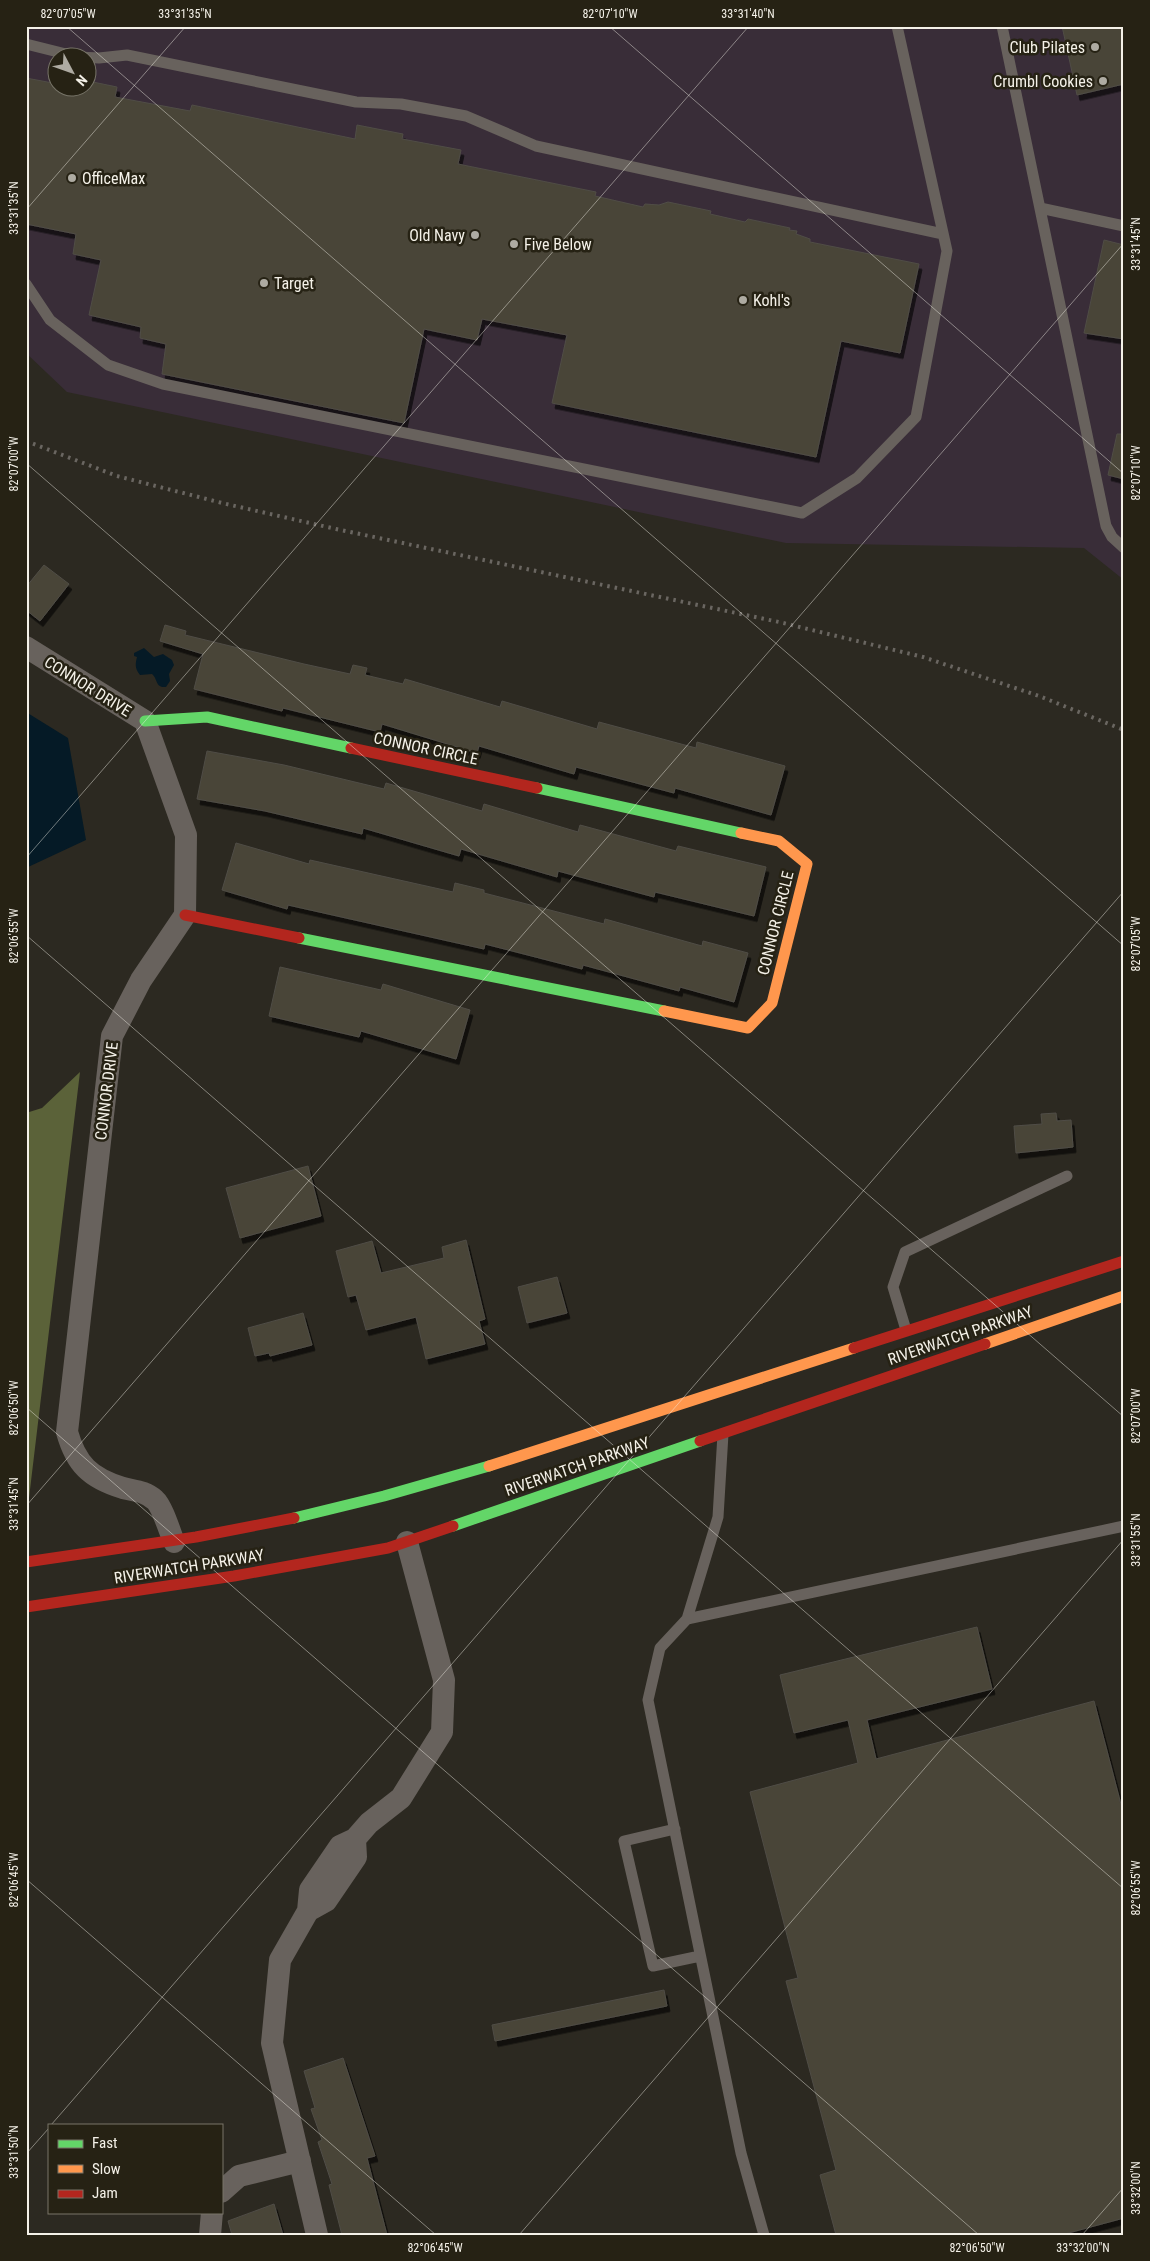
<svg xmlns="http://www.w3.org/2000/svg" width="1150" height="2261" font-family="'Roboto Condensed',sans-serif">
	<defs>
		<filter id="shadow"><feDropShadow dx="3" dy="5.5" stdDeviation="0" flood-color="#0009"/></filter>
	</defs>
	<rect width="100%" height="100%" fill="#2c2921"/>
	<path fill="#392d38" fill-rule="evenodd" d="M26 26H1124V580L1084 548 786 543 67 392 26 353ZM58 58H88V88H58Z"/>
	<path fill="#5b6239" d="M80 1072 26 1523V1113L42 1108Z"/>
	<path fill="#051a26" d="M144 648 154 657 163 654 172 660 174 665 169 674 170 681 166 687C155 688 158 679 152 674L140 675C135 669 135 665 137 657L134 656V653Z
		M26 712 68 738 86 840 26 868Z"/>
	<path fill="#484438" stroke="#504d46" filter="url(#shadow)" d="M1062 26H1122L1124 84 1077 95Z
		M26 78 58 84V88H88V81L117 87 115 97 190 111 192 105 355 139 357 125 403 134 402 139 461 150 458 164 596 192 595 196 643 207 645 204 659 205 668 202 711 211 710 214 745 222 748 219 790 228 789 230 797 231 796 234 810 239V242L919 264 900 353 841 341 816 457 552 403 567 335 482 319 477 340 424 329 404 423 162 374 166 344 140 338 141 327 89 315 101 260 73 254 76 234 26 224Z
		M1104 240 1124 245V339L1084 333Z
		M1117 434H1124V479L1108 475Z
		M44 565 69 584 40 621 26 610V587Z
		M165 625 186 631 185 635 304 664 350 674 353 665 367 668 365 675 403 684 405 679 500 707 502 701 597 729 599 722 696 748 697 742 785 766 771 815 675 788 674 793 576 767 574 774 479 746 477 753 382 724 380 732 283 708 282 711 194 689 203 654 160 641Z
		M207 751 284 765 384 789 386 783 482 811 484 804 578 832 580 825 676 851 678 846 766 867 754 916 655 892 654 897 558 871 557 877 461 849 459 856 363 828 362 834 265 811 197 799Z
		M236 843 309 864 310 860 453 892 455 883 484 890V893L604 924 605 919 702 946 703 941 748 953 734 1002 680 987 679 991 583 965 582 969 485 944 484 949 288 905 287 909 222 890Z
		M280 967 381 990 383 984 470 1010 456 1059 361 1031 359 1037 269 1016Z
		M1056 1113 1057 1121 1071 1120 1073 1147 1016 1153 1014 1126 1042 1124 1041 1114Z
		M308 1166 321 1216 240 1238 226 1188Z
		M466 1240 485 1319 479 1321 485 1344 426 1359 416 1317 366 1330 356 1295 348 1297 336 1251 372 1241 381 1273 444 1258 442 1247Z
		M557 1277 567 1313 527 1323 518 1287Z
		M303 1313 312 1345 270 1356 269 1353 255 1356 248 1328Z
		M977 1627 992 1689 867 1720 876 1759 1094 1701 1124 1816V2218L1061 2235H836L820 2175 836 2170 786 1981 798 1978 750 1792 858 1763 848 1720 794 1733 780 1675Z
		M664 1990 667 2006 495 2041 492 2025Z
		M343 2058 375 2156 367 2158 387 2235H342L329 2185 332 2184 318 2142 322 2140 311 2109 315 2108 304 2071Z
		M274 2204 283 2235H232L228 2221Z"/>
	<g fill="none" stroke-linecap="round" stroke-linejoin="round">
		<path stroke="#68625d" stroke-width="11" d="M1002 26 1106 526 1112 537 1124 548
			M26 44 78 57 99 58 127 55 356 102 401 104 466 116 536 146 943 234
			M1040 208 1124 226
			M26 284 50 320 108 365 163 384 802 513 857 478 916 417 947 251 897 26
			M906 1330 893 1287 905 1252 1067 1176
			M723 1434 718 1517 687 1619 660 1648 648 1700 741 2153 764 2235
			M687 1619 1124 1526
			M675 1829 624 1841 653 1966 700 1956"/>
		<path stroke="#68625d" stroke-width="22" d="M26 647 145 721 186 835 185 915 141 980 112 1036 67 1432C76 1464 90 1478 123 1488 135 1491 145 1491 155 1500 162 1506 170 1532 174 1542
			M308 1911 326 1901 356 1857 355 1839
			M221 2192 239 2176 300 2161
			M210 2235 212 2212
			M317 2235 272 2043 280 1960 308 1911 310 1890 340 1846 355 1839 369 1823 401 1798 442 1732 444 1680 407 1542"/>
		<path stroke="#63d668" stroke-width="11" d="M145 721 207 717 351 748
			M537 788 741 833
			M299 938 664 1011
			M294 1518 384 1496 489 1466
			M453 1526 700 1441"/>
		<path stroke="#ff974d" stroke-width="11" d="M664 1011 748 1028 772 1003 807 864 779 841 741 833
			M985 1344 1124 1296
			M489 1466 854 1348"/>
		<path stroke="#b3261e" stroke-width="11" d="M351 748 537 788
			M185 915 299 938
			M854 1348 1124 1261
			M700 1441 985 1344
			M26 1562 196 1537 294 1518
			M26 1607 234 1576 388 1548 453 1526"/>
		<path stroke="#6a6661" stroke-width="4" stroke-dasharray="2.5 5" stroke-linecap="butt" d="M26 441 117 476 222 503 336 529 779 622 923 657 1039 696 1124 730"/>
	</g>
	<path fill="none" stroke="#f4f1e8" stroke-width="1" stroke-opacity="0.45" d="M66 26 1124 946M609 26 1124 474M26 210 186 26M26 463 1124 1417M26 858 749 26M26 935 1124 1889M26 1407 979 2235M26 1506 1124 243M26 1879 436 2235M51 2125 1124 891M26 2154 49 2128M519 2235 1124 1539M1082 2235 1124 2187"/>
	<g fill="#aeaba2" stroke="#262214" stroke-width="2">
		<circle cx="1095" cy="47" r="5"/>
		<circle cx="1103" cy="81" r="5"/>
		<circle cx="72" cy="178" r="5"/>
		<circle cx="475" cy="235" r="5"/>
		<circle cx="514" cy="244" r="5"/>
		<circle cx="264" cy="283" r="5"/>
		<circle cx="743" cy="300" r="5"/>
	</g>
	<g text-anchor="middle" stroke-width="5" stroke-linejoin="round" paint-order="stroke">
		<g font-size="16" fill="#f4f1e8" stroke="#262214" text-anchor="start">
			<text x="1085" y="53" text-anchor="end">Club Pilates</text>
			<text x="1093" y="87" text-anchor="end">Crumbl Cookies</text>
			<text x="82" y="184">OfficeMax</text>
			<text x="465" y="241" text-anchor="end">Old Navy</text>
			<text x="524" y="250">Five Below</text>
			<text x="274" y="289">Target</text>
			<text x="753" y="306">Kohl's</text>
		</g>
		<g font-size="16" fill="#f4f1e8" stroke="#262214">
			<text transform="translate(88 686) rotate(32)" y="6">CONNOR DRIVE</text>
			<text transform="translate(426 748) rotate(12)" y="6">CONNOR CIRCLE</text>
			<text transform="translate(775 923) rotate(-76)" y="6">CONNOR CIRCLE</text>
			<text transform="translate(106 1091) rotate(-83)" y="6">CONNOR DRIVE</text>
			<text transform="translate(960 1335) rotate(-19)" y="6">RIVERWATCH PARKWAY</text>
			<text transform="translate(577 1466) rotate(-19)" y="6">RIVERWATCH PARKWAY</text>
			<text transform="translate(189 1566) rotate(-9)" y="6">RIVERWATCH PARKWAY</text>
		</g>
	</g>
	<rect width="1150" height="2261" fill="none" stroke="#262214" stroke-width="55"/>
	<rect x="48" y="2124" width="175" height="90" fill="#262214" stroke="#787569"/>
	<rect x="58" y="2140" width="25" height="8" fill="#63d668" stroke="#787569"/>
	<text x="92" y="2148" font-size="15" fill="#f4f1e8">Fast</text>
	<rect x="58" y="2165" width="25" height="8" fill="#ff974d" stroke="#787569"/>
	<text x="92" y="2174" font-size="15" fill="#f4f1e8">Slow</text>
	<rect x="58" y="2190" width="25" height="8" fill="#b3261e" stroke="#787569"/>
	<text x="92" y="2198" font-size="15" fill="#f4f1e8">Jam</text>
	<g transform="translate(72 72) rotate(131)"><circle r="24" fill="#262214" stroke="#787569"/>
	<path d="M0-4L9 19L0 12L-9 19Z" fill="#aeaba2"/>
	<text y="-8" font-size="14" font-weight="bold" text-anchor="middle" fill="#f4f1e8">N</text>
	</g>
	<rect x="28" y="28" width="1094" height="2206" fill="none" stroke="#f4f1e8" stroke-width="2"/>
	<g font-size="12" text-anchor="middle" fill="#f4f1e8">
		<text x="68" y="18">82°07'05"W</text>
		<text x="185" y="18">33°31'35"N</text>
		<text x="610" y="18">82°07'10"W</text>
		<text x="748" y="18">33°31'40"N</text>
		<text transform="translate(14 208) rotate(-90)" y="4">33°31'35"N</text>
		<text transform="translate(1136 244) rotate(-90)" y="4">33°31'45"N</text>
		<text transform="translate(14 464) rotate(-90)" y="4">82°07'00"W</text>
		<text transform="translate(1136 473) rotate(-90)" y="4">82°07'10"W</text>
		<text transform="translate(14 936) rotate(-90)" y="4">82°06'55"W</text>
		<text transform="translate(1136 944) rotate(-90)" y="4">82°07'05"W</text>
		<text transform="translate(14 1408) rotate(-90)" y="4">82°06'50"W</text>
		<text transform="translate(1136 1416) rotate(-90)" y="4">82°07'00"W</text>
		<text transform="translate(14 1504) rotate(-90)" y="4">33°31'45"N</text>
		<text transform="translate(1136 1540) rotate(-90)" y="4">33°31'55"N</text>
		<text transform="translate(14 1880) rotate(-90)" y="4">82°06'45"W</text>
		<text transform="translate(1136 1888) rotate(-90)" y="4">82°06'55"W</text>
		<text transform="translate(14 2152) rotate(-90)" y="4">33°31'50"N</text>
		<text transform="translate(1136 2188) rotate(-90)" y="4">33°32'00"N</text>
		<text x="435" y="2252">82°06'45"W</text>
		<text x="977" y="2252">82°06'50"W</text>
		<text x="1083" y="2252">33°32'00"N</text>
	</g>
</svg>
